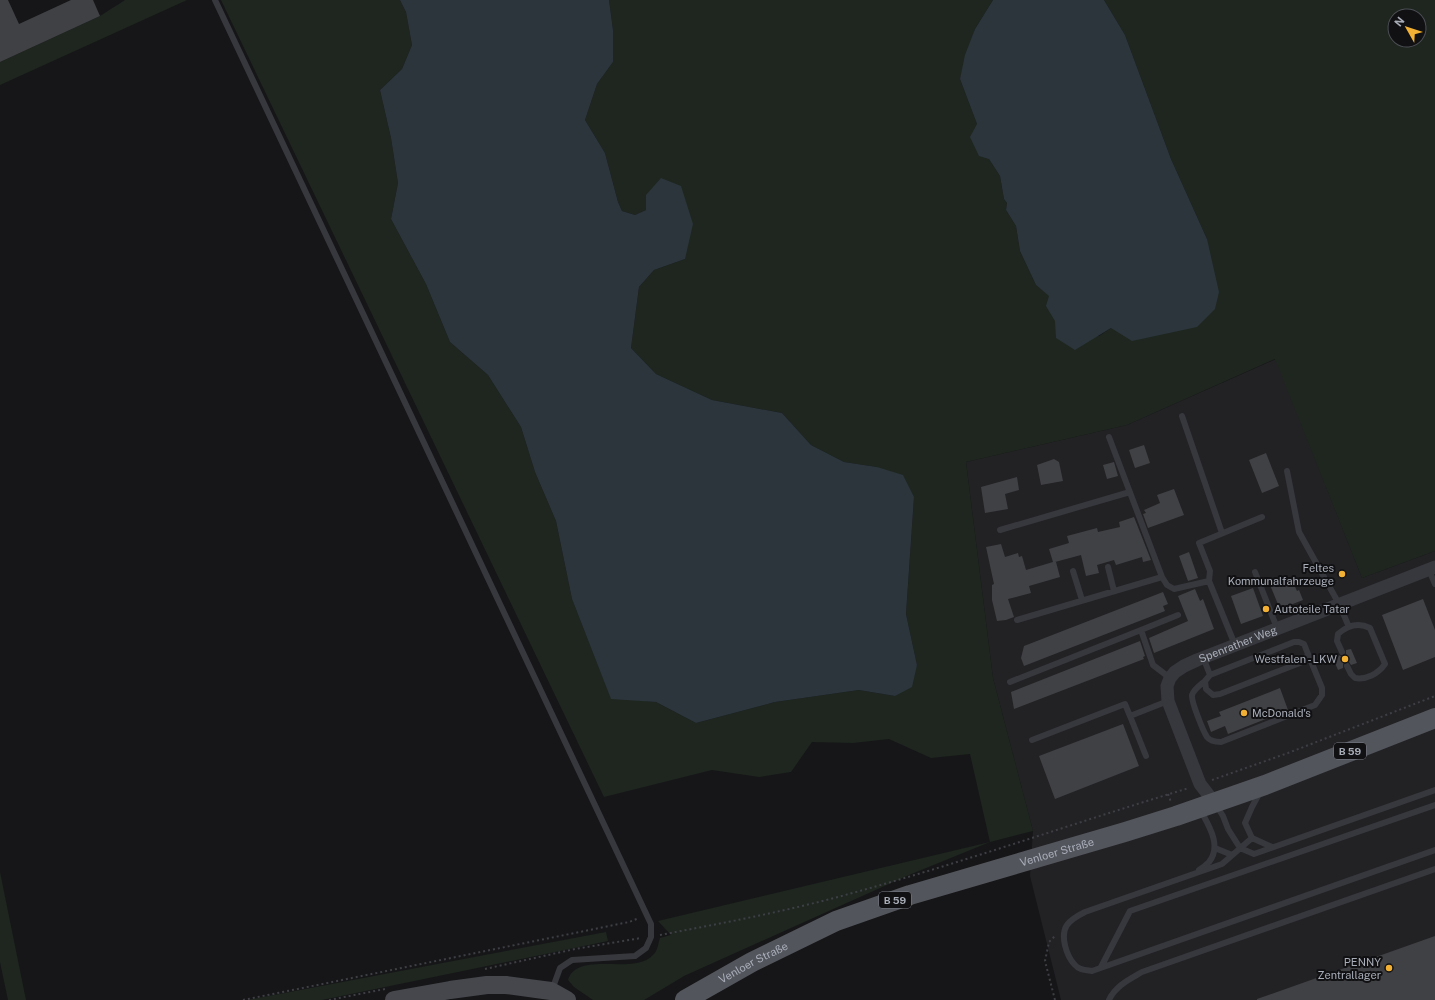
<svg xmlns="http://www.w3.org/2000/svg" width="1435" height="1000" font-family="'Public Sans',sans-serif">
	<rect width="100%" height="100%" fill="#161618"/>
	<path fill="#222225" d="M1276 359 1362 578 1435 551V1000H1061L1030 876 1033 831 993 678 966 462 1127 425Z"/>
	<path fill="#1e261f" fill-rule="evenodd" d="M125 0H187L0 85V62L100 16Z
		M221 0H400L406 12 412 45 402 69 380 90 391 138 398 183 391 219 426 284 450 342 488 375 521 427 535 472 556 521 572 599 611 698 656 702 696 723 775 702 859 690 895 696 917 665 906 614 914 497 877 467 844 462 811 445 782 413 712 400 656 374 631 348 639 287 654 270 685 259 646 195V210L635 215 622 211 618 202 605 153 585 120 597 84 613 62V30L609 0H993L975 29 960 79 977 124 989 159 1000 176 1004 199 1007 203 1006 210 1016 226 1020 251 1036 285 1050 296 1047 306 1056 321 1057 338 1099 336 1111 328 1207 239 1171 159 1125 35 1104 0H1435V551L1362 578 1275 359 1127 425 966 462 993 678 1033 831 990 842 909 875 684 976 644 1000H593L574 987 568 980C578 950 634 976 653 955 658 951 658 943 660 938L671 935 658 921 990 842 970 754 931 758 889 739 853 743 812 742 791 772 759 777 712 770 604 797ZM1395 16H1419V40H1395Z
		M0 872 26 1000H8L0 962Z
		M606 932 608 941 322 1000H247Z"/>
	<path fill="#2c353c" d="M400 0H609L613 30V62L597 84 585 120 605 153 618 202 622 211 635 215 646 210V195L661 178 681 186 693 224 685 259 654 270 639 287 631 348 656 374 712 400 782 413 811 445 844 462 877 467 903 475 914 497 906 614 917 665 912 687 895 696 859 690 775 702 696 723 656 702 611 699 572 599 556 521 535 472 521 427 488 375 450 342 426 284 391 219 398 183 391 138 380 90 402 69 412 45 406 12Z
		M993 0H1104L1125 35 1171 159 1207 239 1219 292 1215 309 1197 327 1132 341 1111 328 1075 350 1056 338 1055 321 1046 306 1049 296 1036 285 1020 251 1016 226 1006 210 1007 203 1004 199 1000 176 989 159 979 156 970 137 977 124 960 79 965 55 975 29Z"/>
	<path fill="#404145" d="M0 0H8L19 24 71 0H93L100 16 0 62Z
		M1144 445 1150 463 1135 468 1129 450Z
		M1266 453 1279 486 1262 493 1249 460Z
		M1054 459 1059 462 1063 481 1041 485 1037 465Z
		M1114 462 1118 476 1107 479 1103 465Z
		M1017 477 1019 490 1005 494 1008 509 985 513 981 487Z
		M1174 489 1184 515 1148 528 1143 514 1146 513 1144 510 1160 503 1157 495Z
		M1134 517 1151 560 1143 562 1142 557 1116 565 1114 560 1097 565 1099 573 1086 576 1081 555 1055 562H1056L1060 577 1029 586 1031 593 1008 599 1014 617 1006 620 997 621 992 600V585L994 584 986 547 1001 544 1005 557 1018 553 1019 557 1022 556 1026 570 1053 562 1049 549 1069 543 1067 536 1097 528 1098 532 1120 527 1119 522Z
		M1189 552 1198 578 1188 581 1179 556Z
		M1291 578 1297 591 1299 590 1303 600 1280 609 1270 585Z
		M1253 588 1263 616 1241 624 1231 596Z
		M1195 589 1200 601 1203 599 1214 629 1154 653 1149 638 1188 621 1178 596Z
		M1163 592 1168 604 1163 606 1165 611 1024 666 1021 658 1024 646Z
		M1423 599 1435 630V657L1403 670 1382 615Z
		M1140 641 1145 656 1143 657 1144 659 1014 709 1011 692Z
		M1351 649 1357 663 1351 665 1349 662H1345L1343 664V668L1338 670 1332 656 1338 654 1340 656H1343L1346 654V650Z
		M1280 688 1288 710 1228 734 1225 726 1211 732 1207 721 1221 716 1219 712Z
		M1123 724 1139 766 1055 799 1039 756Z
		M1435 936V1000H1257V999Z"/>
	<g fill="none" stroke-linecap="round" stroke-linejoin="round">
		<path stroke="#3d3f44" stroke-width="2" stroke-dasharray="2 3" stroke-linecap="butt" d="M1212 780 1288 753 1435 696
			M1168 794 1171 802
			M660 935C718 924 777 913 834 898 954 866 1070 824 1189 788
			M485 969 575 949 641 938
			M243 1000 629 922 639 918
			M329 1000 385 989
			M1055 1000 1045 961 1049 942 1056 935"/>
		<path stroke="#37383d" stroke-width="6" d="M215 0 651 924V937L646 948 635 956 572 960 560 968 552 990
			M1182 416 1222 533
			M1109 437 1162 577 1167 585 1174 589 1209 581 1235 645
			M1287 471 1299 532 1339 604 1349 627
			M1000 530 1130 492
			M1108 567 1114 591
			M1429 570 1435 584
			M1073 571 1082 600
			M1255 572 1277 628
			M1209 581 1210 571 1199 543 1262 517
			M1017 620 1162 577
			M1141 630 1178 615
			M1294 642H1299L1304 644 1308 654 1305 661 1220 694 1213 695 1206 689 1205 681 1210 675Z
			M1342 652 1337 641 1338 634C1347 626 1358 622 1370 628L1385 664C1378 674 1366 680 1355 678L1351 674 1347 666
			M1203 657 1210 675
			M1205 681C1200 685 1194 689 1192 695 1191 701 1203 731 1207 737 1210 741 1216 742 1221 742L1315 705 1322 695V688L1308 654
			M1010 682 1141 630 1153 665 1170 678
			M1130 716 1146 756
			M1032 740 1125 704 1130 716 1168 701
			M1260 792 1252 807 1245 823 1252 838 1272 847
			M1216 805 1223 816 1228 829 1240 848 1254 854 1435 790
			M1252 838 1222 864 1085 912C1079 915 1071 919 1067 925 1060 935 1066 956 1075 965 1079 970 1086 970 1092 971L1435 850
			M1215 848 1232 855
			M1199 870C1202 868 1206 865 1209 862 1222 846 1209 826 1201 811
			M1101 967 1130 911 1435 805
			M1109 1000C1115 986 1130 979 1142 972L1435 869"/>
		<path stroke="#37383d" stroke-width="13" id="s1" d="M1214 802 1200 784 1168 701 1167 686 1170 678 1175 672 1184 666 1197 660 1435 567"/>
		<path stroke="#45474d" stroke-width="18" d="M394 1000 450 990 487 985H506L551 991 567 1000"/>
		<path stroke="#53555c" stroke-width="20" id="s2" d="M685 1000 752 962 836 921 910 895 1125 832 1176 816 1265 785 1435 718"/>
	</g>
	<g fill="#f2b134" stroke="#111113" stroke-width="1.5">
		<circle cx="1342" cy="574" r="4"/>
		<circle cx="1266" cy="609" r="4"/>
		<circle cx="1345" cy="659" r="4"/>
		<circle cx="1244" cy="713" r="4"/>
		<circle cx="1389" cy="968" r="4"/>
	</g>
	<g text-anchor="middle" stroke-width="4" stroke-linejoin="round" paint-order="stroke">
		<g fill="#111113" stroke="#7b7e86" stroke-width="1">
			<rect x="1334" y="743" width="32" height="16" rx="3"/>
			<rect x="879" y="892" width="32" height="16" rx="3"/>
		</g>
		<g font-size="10" font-weight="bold" fill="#a8adb8">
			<text x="1350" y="755">B 59</text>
			<text x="895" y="904">B 59</text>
		</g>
		<g font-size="11" fill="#a8adb8" stroke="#111113" text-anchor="end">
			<text x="1334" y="572">Feltes<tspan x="1334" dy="13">Kommunalfahrzeuge</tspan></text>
			<text x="1274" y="613" text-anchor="start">Autoteile Tatar</text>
			<text x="1337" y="663">Westfalen - LKW</text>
			<text x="1252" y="717" text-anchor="start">McDonald's</text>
			<text x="1381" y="966">PENNY<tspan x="1381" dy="13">Zentrallager</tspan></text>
		</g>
		<g font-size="11" fill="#a8adb8" stroke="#111113">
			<text dy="4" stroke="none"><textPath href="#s1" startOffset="212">Spenrather Weg</textPath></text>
			<text dy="4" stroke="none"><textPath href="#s2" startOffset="402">Venloer Straße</textPath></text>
			<text dy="4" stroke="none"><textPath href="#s2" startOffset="78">Venloer Straße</textPath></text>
		</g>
	</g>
	<g transform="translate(1407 28) rotate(309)"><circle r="19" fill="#111113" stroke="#4d4f55"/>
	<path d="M0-3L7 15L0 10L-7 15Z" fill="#f2b134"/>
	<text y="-6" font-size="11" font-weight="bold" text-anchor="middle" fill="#a8adb8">N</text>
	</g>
</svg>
